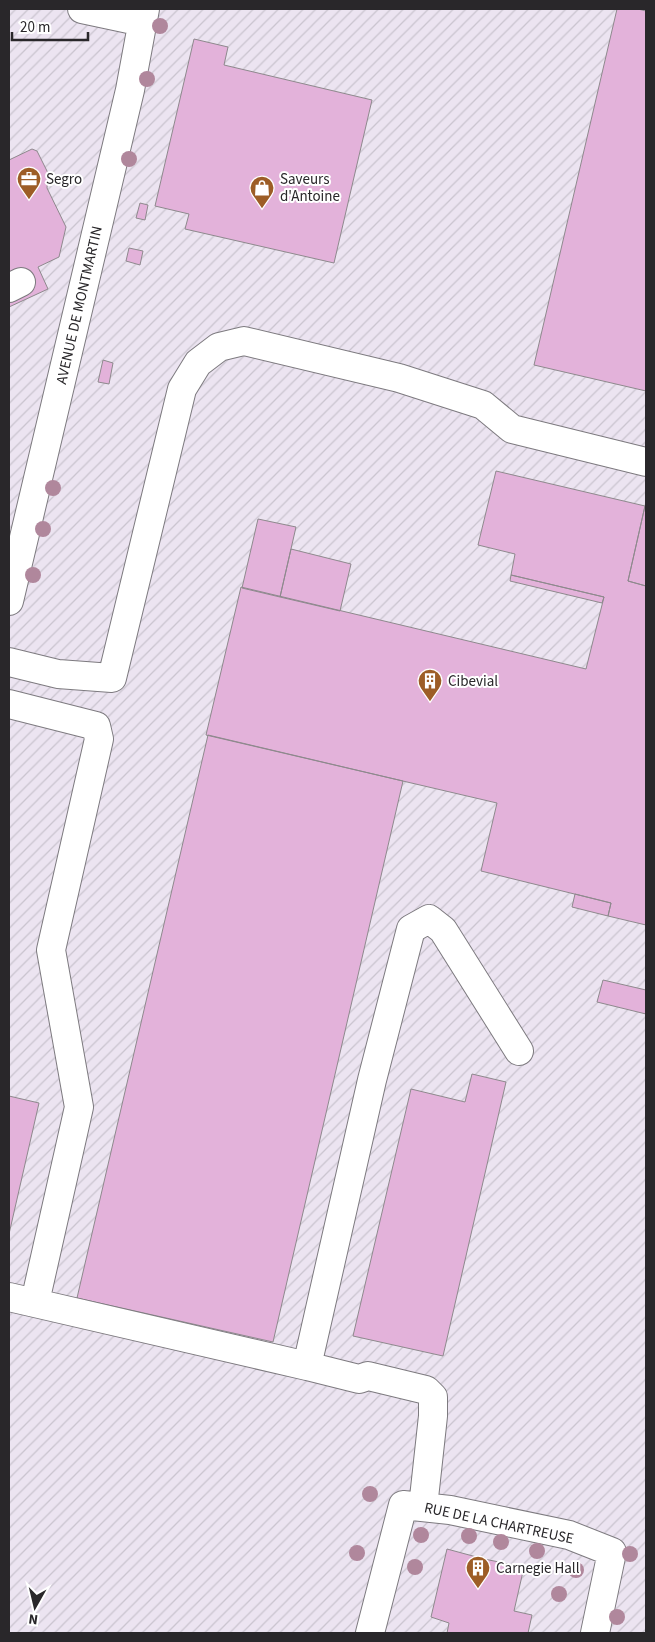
<svg xmlns="http://www.w3.org/2000/svg" width="655" height="1642" font-family="'Source Sans 3',sans-serif">
	<defs>
		<pattern id="industrial-furrows" width="10" height="10" patternUnits="userSpaceOnUse" patternTransform="scale(1.25)"><rect width="10" height="10" fill="#ece4f1"/><path d="M-1 1l2-2M0 10L10 0M9 11l2-2" fill="none" stroke="#cac4cf"/></pattern>
	</defs>
	<rect width="100%" height="100%" fill="#f4f1f7"/>
	<path fill="url(#industrial-furrows)" d="M9 9H646V1633H9Z"/>
	<path fill="#e3b2da" stroke="#8e898d" d="M617 9H638L646 11V391L534 365Z
		M194 39 228 47 224 65 372 100 334 263 185 229 189 214 155 206Z
		M32 149 37 151 48 173 47 188 66 227 59 257 38 267 48 289 9 307V160Z
		M140 203 148 205 145 220 136 218Z
		M129 248 143 251 140 265 126 261Z
		M103 360 113 363 109 384 98 382Z
		M496 471 645 506 628 581 646 586V925L608 916 611 903 481 871 497 803 206 735 241 587 586 669 604 597 511 575 515 554 478 545Z
		M645 506H646V586L628 581Z
		M258 519 296 527 280 597 242 588Z
		M291 549 351 564 340 611 280 597Z
		M511 575 604 597 602 603 510 581Z
		M208 735 403 781 273 1342 77 1298Z
		M575 894 611 903 608 916 572 907Z
		M603 980 646 990V1014L597 1002Z
		M472 1074 506 1082 443 1356 353 1336 411 1089 465 1102Z
		M9 1096 39 1103 9 1234Z
		M447 1549 484 1559 524 1567 514 1611 532 1615 528 1633H447L449 1623 431 1617Z"/>
	<g fill="none" stroke-linecap="round" stroke-linejoin="round">
		<defs>
			<path id="minor" d="M82 9 143 22
				M9 288 21 282
				M9 601 130 90 145 9
				M9 662 58 674 112 678 182 389 198 363 219 347 244 341 399 378 483 405 512 429 646 462
				M9 704 96 726 99 739 51 950 79 1107 35 1302
				M9 1297 307 1366
				M423 1507 433 1416V1397L426 1390 368 1376 359 1379 307 1366 372 1080 411 929 429 919 443 930 519 1051
				M370 1633 403 1505 450 1510 569 1535 612 1552 595 1633"/>
		</defs>
		<use href="#minor" stroke="#7d7a7f" stroke-width="30"/>
		<use href="#minor" stroke="#fff" stroke-width="28"/>
	</g>
	<g fill="#b0879c">
		<circle cx="160" cy="26" r="8"/>
		<circle cx="147" cy="79" r="8"/>
		<circle cx="129" cy="159" r="8"/>
		<circle cx="53" cy="488" r="8"/>
		<circle cx="43" cy="529" r="8"/>
		<circle cx="33" cy="575" r="8"/>
		<circle cx="370" cy="1494" r="8"/>
		<circle cx="421" cy="1535" r="8"/>
		<circle cx="469" cy="1536" r="8"/>
		<circle cx="501" cy="1542" r="8"/>
		<circle cx="537" cy="1551" r="8"/>
		<circle cx="357" cy="1553" r="8"/>
		<circle cx="630" cy="1554" r="8"/>
		<circle cx="415" cy="1567" r="8"/>
		<circle cx="576" cy="1570" r="8"/>
		<circle cx="559" cy="1594" r="8"/>
		<circle cx="617" cy="1617" r="8"/>
	</g>
	<defs>
		<symbol id="office-pin" viewBox="-11 -11 22 30"><path d="M0 17L-7.5 6A9.5 9.5 0 1 1 7.5 6Z" fill="#9d5d26" stroke="#fff"/><path d="M-6-3h4V-5.5h4V-3h4V5H-6ZM-1-4.5V-3h2v-1.5ZM-6 0V1H6V0Z" fill="#fff"/></symbol>
		<symbol id="shop-pin" viewBox="-11 -11 22 30"><path d="M0 17L-7.5 6A9.5 9.5 0 1 1 7.5 6Z" fill="#9d5d26" stroke="#fff"/><path d="M-5-2.5h2.3a2.7 3.5 0 0 1 5.4 0H5L5.5 6h-11ZM-1.5-2.5h3a1.5 2.3 0 0 0-3 0Z" fill="#fff"/></symbol>
		<symbol id="building-pin" viewBox="-11 -11 22 30"><path d="M0 17L-7.5 6A9.5 9.5 0 1 1 7.5 6Z" fill="#9d5d26" stroke="#fff"/><path d="M-4-6H4V6H1V3H-1V6H-4ZM-2.5-4.3h1.7v1.8h-1.7ZM.8-4.3h1.7v1.8H.8ZM-2.5-1h1.7V.8h-1.7ZM.8-1h1.7V.8H.8Z" fill="#fff"/></symbol>
	</defs>
	<g fill-rule="evenodd">
		<use href="#office-pin" x="15" y="165" width="28" height="38"/>
		<use href="#shop-pin" x="248" y="174" width="28" height="38"/>
		<use href="#building-pin" x="416" y="667" width="28" height="38"/>
		<use href="#building-pin" x="464" y="1554" width="28" height="38"/>
	</g>
	<g text-anchor="middle" stroke-width="4" stroke-linejoin="round" paint-order="stroke">
		<g font-size="15" fill="#29272a" stroke="#fff" text-anchor="start">
			<text x="46" y="184">Segro</text>
			<text x="280" y="184">Saveurs<tspan x="280" dy="17">d'Antoine</tspan></text>
			<text x="448" y="686">Cibevial</text>
			<text x="496" y="1573">Carnegie Hall</text>
		</g>
		<g font-size="15" fill="#29272a" stroke="#fff">
			<text transform="translate(79 305) rotate(-77)" y="5">AVENUE DE MONTMARTIN</text>
			<text transform="translate(499 1523) rotate(12)" y="5">RUE DE LA CHARTREUSE</text>
		</g>
	</g>
	<rect width="655" height="1642" fill="none" stroke="#29272a" stroke-width="20"/>
	<g transform="translate(35 1607) rotate(188)" stroke="#ffffff" stroke-width="4" paint-order="stroke">
	<path d="M0-4L9 19L0 12L-9 19Z" fill="#29272a"/>
	<text y="-8" font-size="14" font-weight="bold" text-anchor="middle" fill="#29272a">N</text>
	</g>
	<path d="M12 32v8h76v-8" fill="none" stroke="#29272a" stroke-width="2.5"/>
	<text x="20" y="32" font-size="15" fill="#29272a" stroke="#ffffff" stroke-width="4" paint-order="stroke">20 m</text>
</svg>
